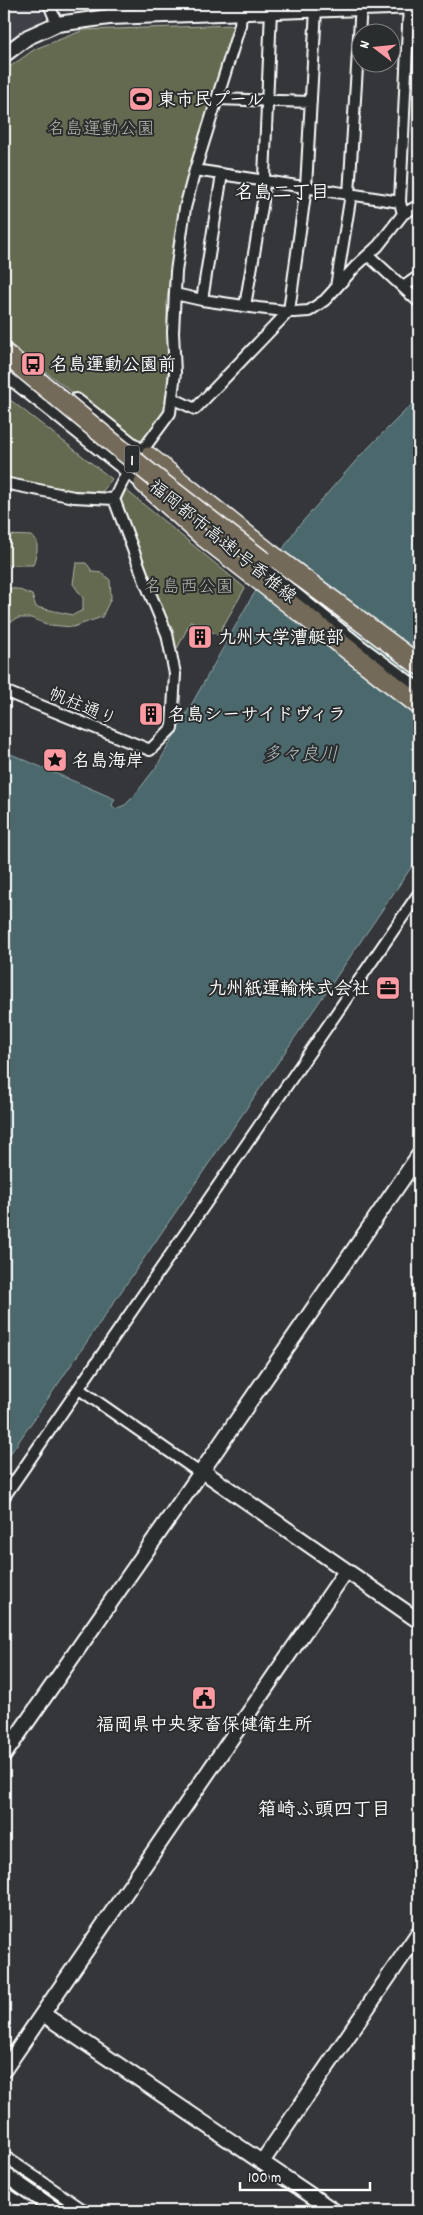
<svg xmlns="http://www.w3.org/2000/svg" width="423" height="2215" font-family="Dekko,'Klee One',sans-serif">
	<rect width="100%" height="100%" fill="#34363a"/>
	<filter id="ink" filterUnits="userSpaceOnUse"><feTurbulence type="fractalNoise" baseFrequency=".02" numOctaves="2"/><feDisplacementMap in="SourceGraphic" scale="10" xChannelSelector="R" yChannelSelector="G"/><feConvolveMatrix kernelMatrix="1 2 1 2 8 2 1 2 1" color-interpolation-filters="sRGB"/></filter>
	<g filter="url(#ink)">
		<path fill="#3f4149" d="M4 4H41L45 16 40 23 43 24 4 51Z"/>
		<path fill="#646a50" stroke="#b2b4a8" d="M236 25 189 169 174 237 167 302 168 398 164 416 139 445 4 339V71L35 49 84 30Z
			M4 395 112 479 99 496 4 480Z
			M126 490 245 588 218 635 191 621 177 649 124 519 121 501Z
			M4 535 31 536 37 541V551L33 565H4Z
			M76 563H86L93 572 102 573 110 580 111 598 102 617 73 627 49 625 31 618H18L4 626V588L17 589 32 595 36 607 73 615 83 610V598L73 584Z"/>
		<path fill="#4b696d" stroke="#93a5a7" d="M419 397V856L4 1463V751L115 799 112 805 115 809 125 805 134 796 157 766 250 600 296 529 360 456Z"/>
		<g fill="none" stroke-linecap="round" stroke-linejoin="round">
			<defs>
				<path id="street" d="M49 4 57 24
					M217 99 311 102
					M195 170 400 202
					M349 194 361 4
					M403 214 400 202 409 4
					M368 255 419 302
					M336 287 351 194
					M403 287 419 276
					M175 294 202 300 258 308 294 312 309 311 325 300 356 266 378 246 403 214 419 205
					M202 300 222 174
					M245 306 263 201 271 10
					M172 398 195 409 289 311 306 187 316 9
					M4 483 74 497 114 499
					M4 691 150 750 172 728 175 674 167 634 144 579 114 499 128 470 170 413 175 373 173 332 176 272 185 208 195 170 240 25 241 13 238 4
					M79 1389 200 1473
					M4 1497 419 893
					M4 2156 85 2211"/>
				<path id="secondary" d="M109 17 120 4
					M4 55 28 37 57 24 109 17 419 6
					M4 372 150 488
					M76 401 155 463
					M251 560 362 649 419 691
					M419 1155 204 1468 207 1474 419 1621
					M4 1755 204 1468
					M43 2014 334 2211
					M4 2070 346 1571
					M262 2162 419 1932
					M4 2174 57 2211
					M4 2194 29 2211"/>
				<path id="highway" d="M149 457 268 552 419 665
					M144 483 204 537 419 705"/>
			</defs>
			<use href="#street" stroke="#fff" stroke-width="14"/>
			<use href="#secondary" stroke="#fff" stroke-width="18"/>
			<use href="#highway" stroke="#fff" stroke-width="22"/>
			<use href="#street" stroke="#2a2d2e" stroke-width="10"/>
			<use href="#secondary" stroke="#2a2d2e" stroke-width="14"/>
			<use href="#highway" stroke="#736a5a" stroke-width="19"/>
			<defs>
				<path id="highway-bridge" d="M4 353 153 476 263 561"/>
			</defs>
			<use href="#highway-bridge" stroke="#fff" stroke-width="22" stroke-linecap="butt"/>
			<use href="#highway-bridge" stroke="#736a5a" stroke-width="19"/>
		</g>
	</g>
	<defs>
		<symbol id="stadium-square" viewBox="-11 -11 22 22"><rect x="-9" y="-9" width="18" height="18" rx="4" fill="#ff9aa2" stroke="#2a2d2e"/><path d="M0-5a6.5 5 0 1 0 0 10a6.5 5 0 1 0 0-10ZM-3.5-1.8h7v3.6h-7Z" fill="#111"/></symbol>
		<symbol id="bus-square" viewBox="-11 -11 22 22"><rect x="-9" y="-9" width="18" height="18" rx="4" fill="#ff9aa2" stroke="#2a2d2e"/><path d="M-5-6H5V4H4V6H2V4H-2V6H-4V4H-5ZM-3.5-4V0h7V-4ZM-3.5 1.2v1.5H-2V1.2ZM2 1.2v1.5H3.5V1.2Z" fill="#111"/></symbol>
		<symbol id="building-square" viewBox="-11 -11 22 22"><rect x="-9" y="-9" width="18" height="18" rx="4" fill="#ff9aa2" stroke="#2a2d2e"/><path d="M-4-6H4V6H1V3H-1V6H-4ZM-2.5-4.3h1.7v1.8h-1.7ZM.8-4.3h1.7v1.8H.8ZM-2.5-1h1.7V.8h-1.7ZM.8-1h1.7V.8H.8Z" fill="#111"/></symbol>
		<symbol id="sight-square" viewBox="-11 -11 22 22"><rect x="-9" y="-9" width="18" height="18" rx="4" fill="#ff9aa2" stroke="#2a2d2e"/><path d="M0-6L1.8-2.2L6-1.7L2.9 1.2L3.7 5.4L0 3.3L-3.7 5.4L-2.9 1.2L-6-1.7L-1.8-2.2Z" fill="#111"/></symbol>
		<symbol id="office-square" viewBox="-11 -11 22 22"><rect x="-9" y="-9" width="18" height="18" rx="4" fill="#ff9aa2" stroke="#2a2d2e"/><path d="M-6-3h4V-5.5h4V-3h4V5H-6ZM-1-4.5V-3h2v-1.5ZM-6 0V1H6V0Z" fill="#111"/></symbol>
		<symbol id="civic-square" viewBox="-11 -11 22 22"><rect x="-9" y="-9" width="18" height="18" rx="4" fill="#ff9aa2" stroke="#2a2d2e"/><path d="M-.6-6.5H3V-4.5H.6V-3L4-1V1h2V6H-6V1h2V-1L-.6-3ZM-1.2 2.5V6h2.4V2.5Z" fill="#111"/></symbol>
	</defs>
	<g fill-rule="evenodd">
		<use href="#stadium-square" x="127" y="85" width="28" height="28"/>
		<use href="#bus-square" x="19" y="350" width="28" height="28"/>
		<use href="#building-square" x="186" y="623" width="28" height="28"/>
		<use href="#building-square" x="137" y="700" width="28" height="28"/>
		<use href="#sight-square" x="41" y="746" width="28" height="28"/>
		<use href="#office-square" x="374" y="974" width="28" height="28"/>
		<use href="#civic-square" x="190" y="1684" width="28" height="28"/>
	</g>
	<g text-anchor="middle" stroke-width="4" stroke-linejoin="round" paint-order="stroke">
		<rect fill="#2a2d2e" stroke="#bfc0c0" stroke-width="1" x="124.5" y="445.5" width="15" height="27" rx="4"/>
		<g font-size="16" font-weight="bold" fill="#fff">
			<text x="132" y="465">1</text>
		</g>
		<g font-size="18" font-weight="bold" fill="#fff" stroke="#2a2d2e" text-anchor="start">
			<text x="158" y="105">東市民プール</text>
			<text x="50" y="370">名島運動公園前</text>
			<text x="218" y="643">九州大学漕艇部</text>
			<text x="168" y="720">名島シーサイドヴィラ</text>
			<text x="72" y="766">名島海岸</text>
			<text x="370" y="994" text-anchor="end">九州紙運輸株式会社</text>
			<text x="204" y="1730" text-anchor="middle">福岡県中央家畜保健衛生所</text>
		</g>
		<g font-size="18" fill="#b2b4a8" stroke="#2a2d2e">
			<text x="101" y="134">名島運動公園</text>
			<text x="189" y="592">名島西公園</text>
		</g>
		<g font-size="18" fill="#fff" stroke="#2a2d2e">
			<text transform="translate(223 541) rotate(39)" y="6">福岡都市高速1号香椎線</text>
			<text transform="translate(83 706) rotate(23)" y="6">帆柱通り</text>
		</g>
		<g font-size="19" font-weight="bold" fill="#fff" stroke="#2a2d2e">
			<text x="282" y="198">名島二丁目</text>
			<text x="324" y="1815">箱崎ふ頭四丁目</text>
		</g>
		<g font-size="19" font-style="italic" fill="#aebcbd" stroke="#2a2d2e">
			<text x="300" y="760">多々良川</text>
		</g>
	</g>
	<rect width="423" height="2215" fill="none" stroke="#2a2d2e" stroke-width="20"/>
	<rect x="10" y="10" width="403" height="2195" fill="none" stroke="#fff" stroke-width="2" filter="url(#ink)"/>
	<g transform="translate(376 48) rotate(286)"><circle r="24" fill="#2a2d2e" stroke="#7f8182"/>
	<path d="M0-4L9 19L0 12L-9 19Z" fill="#ff9aa2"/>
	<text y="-8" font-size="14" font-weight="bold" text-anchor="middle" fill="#ffffff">N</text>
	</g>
	<path d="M240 2182v8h130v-8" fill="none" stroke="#ffffff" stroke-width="2.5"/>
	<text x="248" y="2182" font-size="15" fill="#ffffff" stroke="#2a2d2e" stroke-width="4" paint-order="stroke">100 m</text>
</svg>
